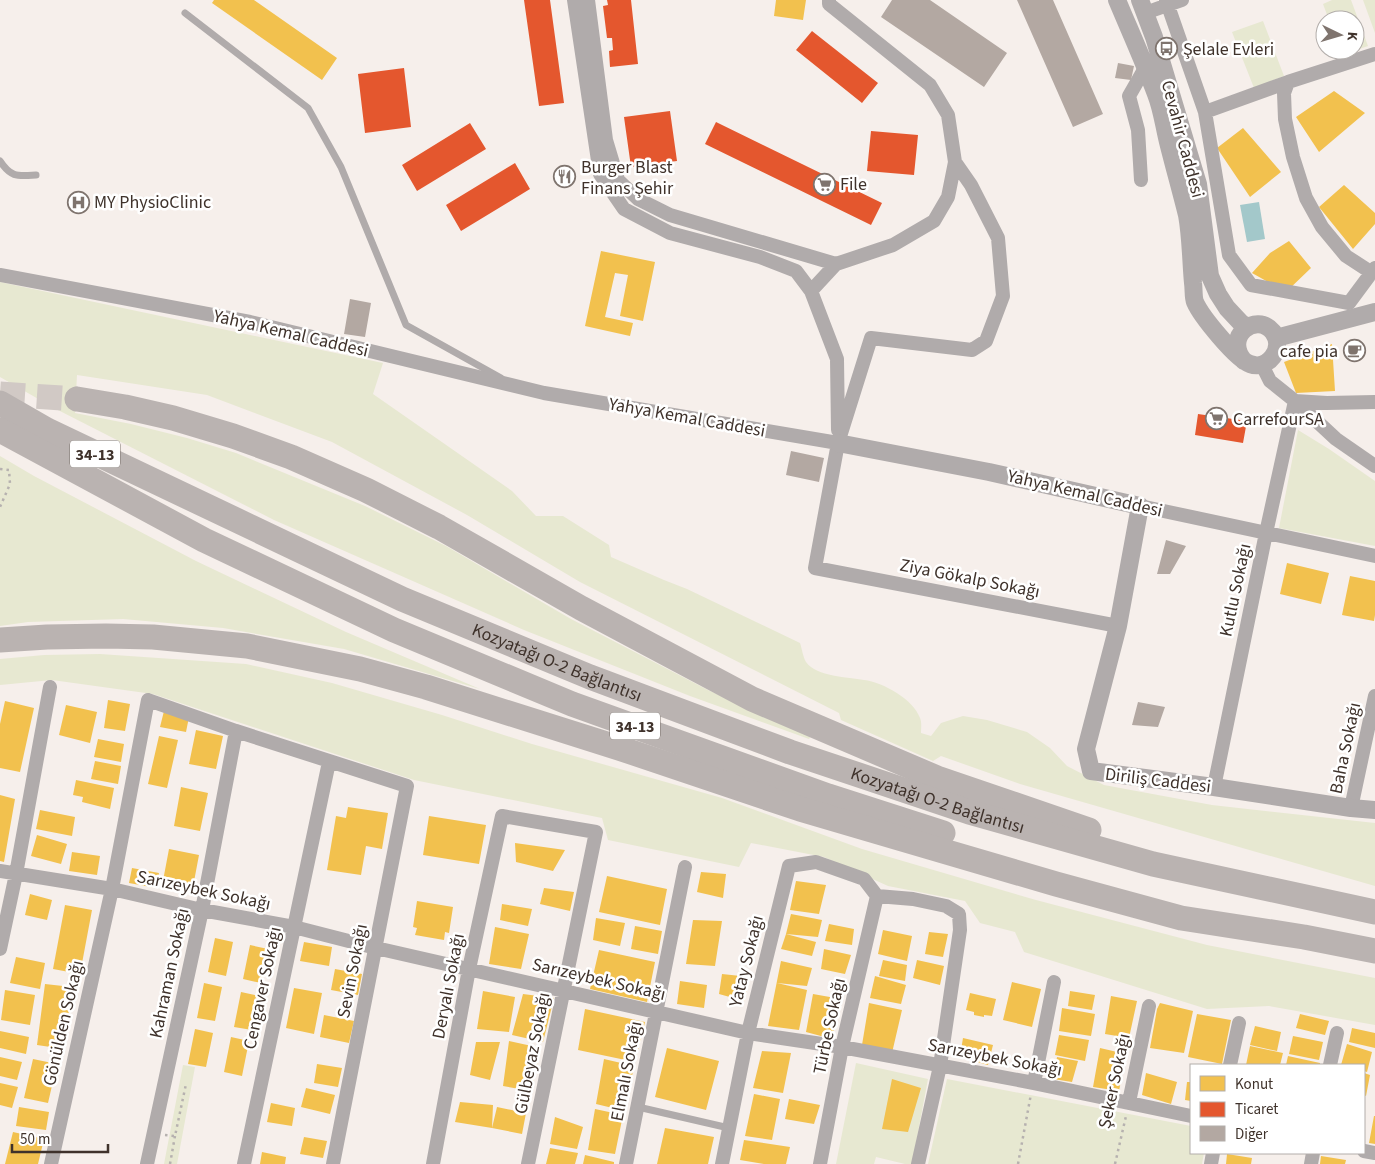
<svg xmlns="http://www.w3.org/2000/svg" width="1375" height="1164" font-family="'Source Sans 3',sans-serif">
	<rect width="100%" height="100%" fill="#f6efeb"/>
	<path fill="#e7e8d1" d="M1332 0H1351L1368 46 1342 55 1340 50H1355V20H1329L1323 4Z
		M1363 0H1375V33Z
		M1263 21 1284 76 1254 88 1232 32Z
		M0 282 383 363 373 394 512 491 536 516H563L609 545 611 557 664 580 687 589 800 643C802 649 803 657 806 662 817 677 848 677 864 680 883 682 914 700 920 718 922 722 921 729 921 733L931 736 941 723 963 716 987 720 1027 732 1050 748 1067 766 1104 785 1212 805 1375 823V886L1020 784 941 756 933 761 841 720 839 713 580 582 467 515 332 442 207 395 77 375 75 413 131 424 187 438 236 453 365 506 446 546 571 619 708 690 811 736 809 739 690 696 524 630 274 520 54 408 0 377Z
		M1298 430 1329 449 1375 481V546L1279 528Z
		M0 456 34 476 196 561 346 632 480 689 344 649 223 628 123 619 28 622 0 626Z
		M100 654 246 664 332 683 442 715 532 744 722 798 862 849 1036 900 1207 945 1375 978V1025L1269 1006 1207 1009 1024 952 1015 932 980 923 965 901 888 886 824 857 751 843 739 867 608 840 602 818 414 780 153 694 52 680 0 685V659L44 655Z
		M856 1063 928 1079 912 1164H905L876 1157 874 1164H836Z
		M183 1065 195 1067 177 1164H164Z
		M947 1079 1191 1126V1153H1204L1202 1164H928Z"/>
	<path fill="#a3c8ca" d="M1259 202 1265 239 1247 242 1240 205Z"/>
	<path fill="#f2c14e" d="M214 0H254L337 58 322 80 212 3Z
		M776 0H806L803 20 774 16Z
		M1334 91 1365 113 1319 152 1296 117Z
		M1243 128 1281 172 1250 197 1217 148Z
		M1344 185 1375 213V224L1353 249 1319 207Z
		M1289 241 1311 268 1286 292 1252 273 1270 253Z
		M601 251 655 262 643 321 620 316 628 275 615 273 605 317 633 323 630 336 585 326Z
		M1332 344 1335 391 1296 393 1284 362Z
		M1287 563 1329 573 1321 604 1280 594Z
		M1350 576 1375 581V615L1374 621 1342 615Z
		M108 700 130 704 125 731 104 728Z
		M5 701 34 708 20 772 0 768V724Z
		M66 705 97 712 90 743 59 735Z
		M164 711 189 717 186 732 160 727Z
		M196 730 223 736 216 769 189 764Z
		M159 736 178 740 167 788 148 784Z
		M98 739 124 744 121 762 94 757Z
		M95 761 121 766 118 784 91 779Z
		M76 780 114 788 110 809 82 802 83 797 73 795Z
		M181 787 208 793 200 831 174 826Z
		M0 795 15 799 4 862 0 861Z
		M348 807 388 813 382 849 366 846 361 875 327 870 336 816 346 818Z
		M40 810 75 817 72 836 36 829Z
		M429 816 486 825 479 864 423 855Z
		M37 835 67 844 61 864 31 856Z
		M515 843 565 850 553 871 516 862Z
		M169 849 199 855 192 892 162 886Z
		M72 852 100 856 97 875 69 871Z
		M132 868 159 873 156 888 129 883Z
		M701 872 726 874 723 898 697 892Z
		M607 876 667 889 660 925 599 912Z
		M796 881 826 885 819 914 790 910Z
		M544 888 574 892 570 911 540 904Z
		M30 894 52 900 47 920 25 915Z
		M417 901 453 907 449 933 445 932 444 940 415 935 417 928 413 927Z
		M502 904 532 909 528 926 500 920Z
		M65 905 92 910 80 974 53 969Z
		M791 914 822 920 818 937 786 934Z
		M596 918 625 923 620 946 593 940Z
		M693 920 722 921 715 966 686 964Z
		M829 924 854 929 852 945 825 941Z
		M635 926 662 931 658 954 631 949Z
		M495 927 529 934 521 969 489 964Z
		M883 930 912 936 907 961 878 954Z
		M929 932 948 934 943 957 925 954Z
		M786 934 816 942 812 956 781 949Z
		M215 938 233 942 226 976 208 972Z
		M304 942 332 947 329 966 300 961Z
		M250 945 268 949 261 983 243 979Z
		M824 949 851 955 845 974 821 969Z
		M599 950 655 962 647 1002 590 989Z
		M16 957 45 963 40 989 10 983Z
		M883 960 907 965 905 981 879 976Z
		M917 960 944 966 940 985 913 978Z
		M781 961 812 968 807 986 777 983 807 990 799 1030 768 1026Z
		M335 969 362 974 358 995 331 990Z
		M722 974 750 977 744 1001 719 994Z
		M875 976 906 985 901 1004 870 998Z
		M680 981 707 985 704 1008 677 1004Z
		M1012 982 1041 989 1032 1027 1003 1020Z
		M204 983 222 987 215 1021 197 1018Z
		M45 984 72 987 64 1049 37 1045Z
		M294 988 322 993 314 1034 286 1028Z
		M5 990 35 995 30 1025 1 1020Z
		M483 991 515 997 509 1032 477 1029Z
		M1070 991 1095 995 1092 1010 1068 1006Z
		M241 992 259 996 252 1030 234 1027Z
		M970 993 996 999 992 1016 984 1015V1017L974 1015V1012L966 1010Z
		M523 994 554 998 543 1042 512 1035Z
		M813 994 841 999 832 1039 806 1032Z
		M1111 996 1137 1001 1129 1038 1105 1034Z
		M869 1003 902 1010 892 1053 862 1045Z
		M1160 1003 1193 1011 1184 1053 1150 1048 1157 1009Z
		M1062 1008 1095 1014 1091 1036 1059 1031Z
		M585 1009 645 1022 635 1062 578 1050Z
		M1197 1014 1231 1020 1222 1064 1188 1057Z
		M1300 1014 1329 1021 1325 1035 1296 1028Z
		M324 1015 354 1021 349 1043 320 1037Z
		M1255 1026 1281 1032 1277 1051 1250 1045Z
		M1352 1028 1375 1033V1048L1349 1042Z
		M195 1029 213 1033 206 1067 188 1064Z
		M0 1031 29 1037 26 1054 0 1048Z
		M1059 1035 1089 1040 1085 1061 1055 1055Z
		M1293 1036 1323 1042 1319 1060 1289 1054Z
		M231 1037 249 1041 242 1076 224 1072Z
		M963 1038 993 1045 988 1065 970 1060V1058L960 1056Z
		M509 1041 541 1048 531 1091 503 1086Z
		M476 1042H500L490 1080 470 1075Z
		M1347 1044 1372 1052 1367 1072 1364 1071V1065H1341Z
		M1250 1046 1283 1053 1280 1065H1246Z
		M667 1048 719 1061 706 1110 655 1097Z
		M1100 1048 1126 1054 1119 1091 1093 1087Z
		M762 1051 791 1053 783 1093 753 1088Z
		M1288 1056 1320 1063V1065H1286Z
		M0 1057 22 1062 17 1080 0 1076Z
		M1057 1057 1078 1061 1072 1082 1053 1079Z
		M33 1059 57 1064 48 1103 24 1098Z
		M604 1059 634 1066 625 1111 596 1104Z
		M317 1064 342 1068 338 1087 314 1083Z
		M1146 1073 1177 1082 1171 1104 1142 1095Z
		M1364 1073 1370 1075 1366 1096 1364 1095Z
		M892 1079 921 1088 908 1132 882 1129Z
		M1187 1082H1191V1101L1185 1100Z
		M0 1083 18 1087 12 1108 0 1105Z
		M306 1088 335 1095 330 1114 301 1107Z
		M754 1094 780 1099 772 1140 745 1136Z
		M789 1099 820 1105 814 1124 785 1119Z
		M460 1102 493 1105 492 1128 497 1107 526 1113 522 1134 492 1128 455 1122Z
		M271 1103 295 1108 292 1126 267 1122Z
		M19 1107 49 1112 46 1130 16 1126Z
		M595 1109 623 1115 615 1154 588 1150Z
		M1374 1116H1375V1144L1369 1143Z
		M555 1117 583 1127 577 1149 550 1144Z
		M665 1128 714 1137 708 1164H657Z
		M13 1132 44 1139 38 1164H5Z
		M304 1137 327 1141 323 1158 300 1154Z
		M744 1140 790 1147 786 1164H764L740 1160Z
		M550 1148 578 1153 575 1164H546Z
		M262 1152 286 1157 285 1164H260Z
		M1227 1154 1252 1158 1251 1164H1226Z
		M585 1155 614 1162V1164H583Z
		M1321 1156 1346 1160 1345 1164H1320Z"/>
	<path fill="#e4572e" d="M524 0H550L564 103 539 106Z
		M607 0H631L638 64 610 67 609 51 613 50 612 38H607L603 6 608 5Z
		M812 31 878 83 862 103 796 50Z
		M404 68 411 127 365 133 358 74Z
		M670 111 677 161 631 167 624 117Z
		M716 122 882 203 871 225 705 144Z
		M470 123 486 149 417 191 402 165Z
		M871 131 918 135 914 175 867 171Z
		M515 163 530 189 461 231 446 205Z
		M1198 414 1247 421 1243 443 1195 435Z"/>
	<path fill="#b3a8a2" d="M892 0H930L1007 53 984 87 881 17Z
		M1017 0H1053L1103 114 1073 127Z
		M1118 63 1134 66 1131 80 1115 78Z
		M350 299 371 303 365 337 344 334Z
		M791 451 824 458 819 482 786 475Z
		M1166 540 1186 546 1170 574H1157Z
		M1138 702 1165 707 1158 727 1132 725Z"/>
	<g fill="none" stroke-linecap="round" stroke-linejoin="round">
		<path stroke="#d1c9c5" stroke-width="25" stroke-dasharray="25 12" stroke-linecap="butt" d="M0 394 77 399"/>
		<path stroke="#b6b1af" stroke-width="2.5" stroke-dasharray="2.5 4" stroke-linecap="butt" d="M0 469 9 470 10 484 0 507
			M165 1135 175 1136 186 1084
			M170 1164 175 1136
			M1018 1164 1031 1094
			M1115 1164 1126 1116"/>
		<path stroke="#b0abab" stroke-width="7" d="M185 13 308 108 341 167 406 325 501 378
			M0 161C11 178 18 176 36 175
			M638 1107 729 1128"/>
		<path stroke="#b0abab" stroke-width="14" d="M574 0 600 174 624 209 670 233 760 257 796 271 811 291 837 359 838 430
			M588 0 606 140 618 180 638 199 670 215 836 264
			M1166 0 1205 112 1229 255 1251 285 1349 303 1375 268
			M1145 13 1182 0
			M1288 82 1284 93 1285 119 1293 157 1306 198 1322 227 1346 256 1372 273
			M1205 112 1288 82 1375 54
			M955 162 971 185 998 238 1003 296 986 341 972 350 871 338 838 443 815 568 1118 626
			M1141 180 1138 130 1129 96 1145 68
			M0 275 250 322 544 393 838 443
			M811 291 836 264 893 245 934 221 948 197 955 162 948 115 930 85 829 4V0
			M1262 365 1270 381 1295 401 1336 439 1375 466
			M1295 401 1327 403 1375 402
			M1140 506 1375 556
			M1214 787 1266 533 1295 401
			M1351 808 1375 696
			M0 871 112 889 202 910 294 927 376 948 748 1033 842 1047 1034 1083 1191 1116
			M877 896 913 899 946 906 959 914 960 930 940 1066 918 1164
			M0 949 16 874 50 687
			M1230 1065 1239 1023
			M1330 1065 1337 1033
			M1034 1083 1054 982
			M1129 1102 1149 1006
			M1364 1151 1375 1153
			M51 1164 112 889 148 700 236 731 407 786 333 1164
			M147 1164 202 910 236 731
			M244 1164 329 762
			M433 1164 469 969 502 816 596 832 528 1164
			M626 1164 685 867
			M722 1164 748 1033 789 866 816 862 864 879 877 896
			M820 1164 842 1047 877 896
			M1211 1164 1213 1153
			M1311 1164 1313 1153"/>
		<path stroke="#b0abab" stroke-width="18" d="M1117 0C1130 31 1144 62 1156 94 1162 109 1164 126 1168 142 1174 166 1181 191 1187 215 1191 237 1191 262 1193 283 1194 289 1193 297 1195 302 1201 316 1236 359 1250 364 1268 371 1285 348 1273 332 1256 311 1223 337 1244 361
			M1140 0 1154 37 1198 184 1210 276 1218 294 1227 308 1241 323 1248 327
			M1276 338 1375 312
			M838 443 989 472 1140 506 1118 626 1086 749 1091 771 1214 787 1351 808 1375 810"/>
		<g stroke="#bab3b1" stroke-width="25">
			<path d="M77 399 125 407 173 418 233 436 291 457 366 490 439 527 581 608 752 699 937 778 1089 830"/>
			<path id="s1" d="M0 403 47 430 402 599 590 677 790 752 969 812 1153 864 1375 912"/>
			<path d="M0 430 204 540 394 630 572 704 828 796 943 833"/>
			<path d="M0 640 47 637 106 636 153 637 247 646 360 669 426 687 619 748 800 809 1056 884 1181 918 1304 937 1375 951"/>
		</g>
	</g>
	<defs>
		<symbol id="bus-ring" viewBox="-11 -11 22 22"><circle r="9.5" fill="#fff" stroke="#7f746e" stroke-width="1.5"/><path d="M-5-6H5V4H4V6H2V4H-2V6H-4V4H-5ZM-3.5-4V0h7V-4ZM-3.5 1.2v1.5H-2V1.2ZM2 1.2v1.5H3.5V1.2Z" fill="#7f746e"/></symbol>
		<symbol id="restaurant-ring" viewBox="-11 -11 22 22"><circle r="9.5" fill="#fff" stroke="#7f746e" stroke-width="1.5"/><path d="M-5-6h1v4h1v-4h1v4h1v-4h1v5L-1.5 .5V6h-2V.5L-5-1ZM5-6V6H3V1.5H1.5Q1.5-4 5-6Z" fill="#7f746e"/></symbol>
		<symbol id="supermarket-ring" viewBox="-11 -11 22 22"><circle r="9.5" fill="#fff" stroke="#7f746e" stroke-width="1.5"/><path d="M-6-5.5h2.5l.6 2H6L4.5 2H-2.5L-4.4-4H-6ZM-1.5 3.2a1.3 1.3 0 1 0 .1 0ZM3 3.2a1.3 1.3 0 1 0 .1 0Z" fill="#7f746e"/></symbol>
		<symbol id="hospital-ring" viewBox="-11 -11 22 22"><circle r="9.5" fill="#fff" stroke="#7f746e" stroke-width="1.5"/><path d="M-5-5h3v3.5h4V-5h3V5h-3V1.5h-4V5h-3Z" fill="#7f746e"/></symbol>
		<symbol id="cafe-ring" viewBox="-11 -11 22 22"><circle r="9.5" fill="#fff" stroke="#7f746e" stroke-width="1.5"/><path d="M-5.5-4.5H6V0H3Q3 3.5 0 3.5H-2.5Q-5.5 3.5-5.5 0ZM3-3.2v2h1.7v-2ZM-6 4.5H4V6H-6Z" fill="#7f746e"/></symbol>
	</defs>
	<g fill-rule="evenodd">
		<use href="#bus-ring" x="1154" y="36" width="25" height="25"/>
		<use href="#restaurant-ring" x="552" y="164" width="25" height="25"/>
		<use href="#supermarket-ring" x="812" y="172" width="25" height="25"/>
		<use href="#hospital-ring" x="66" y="190" width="25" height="25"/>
		<use href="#cafe-ring" x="1342" y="338" width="25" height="25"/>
		<use href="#supermarket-ring" x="1204" y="406" width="25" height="25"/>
	</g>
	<g text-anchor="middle" stroke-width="5" stroke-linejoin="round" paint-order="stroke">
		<g fill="#fff" stroke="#79706b" stroke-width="1">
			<rect x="70" y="440.5" width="50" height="27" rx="4"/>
			<rect x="610" y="712.5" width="50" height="27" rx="4"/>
		</g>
		<g font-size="16" font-weight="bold" fill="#3f322b">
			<text x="95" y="460">34-13</text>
			<text x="635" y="732">34-13</text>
		</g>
		<g font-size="18" fill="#3f322b" stroke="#fff" text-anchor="start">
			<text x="1183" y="55">Şelale Evleri</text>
			<text x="581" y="173">Burger Blast<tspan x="581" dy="21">Finans Şehir</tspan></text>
			<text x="840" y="190">File</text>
			<text x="94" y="208">MY PhysioClinic</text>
			<text x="1338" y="357" text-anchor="end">cafe pia</text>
			<text x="1233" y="425">CarrefourSA</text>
		</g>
		<g font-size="18" fill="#3f322b" stroke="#fff">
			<text transform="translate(1183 139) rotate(75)" y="6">Cevahir Caddesi</text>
			<text transform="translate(291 333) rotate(13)" y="6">Yahya Kemal Caddesi</text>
			<text transform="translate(687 417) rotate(10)" y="6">Yahya Kemal Caddesi</text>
			<text transform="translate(1085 493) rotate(13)" y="6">Yahya Kemal Caddesi</text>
			<text transform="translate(970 578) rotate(11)" y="6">Ziya Gökalp Sokağı</text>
			<text transform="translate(1235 590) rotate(-78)" y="6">Kutlu Sokağı</text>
			<text dy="6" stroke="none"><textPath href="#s1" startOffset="615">Kozyatağı O-2 Bağlantısı</textPath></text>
			<text transform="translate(1345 748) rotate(-78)" y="6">Baha Sokağı</text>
			<text transform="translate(1158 780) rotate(7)" y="6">Diriliş Caddesi</text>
			<text dy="6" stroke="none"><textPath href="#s1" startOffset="1020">Kozyatağı O-2 Bağlantısı</textPath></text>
			<text transform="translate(204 890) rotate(12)" y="6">Sarızeybek Sokağı</text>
			<text transform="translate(746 961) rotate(-76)" y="6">Yatay Sokağı</text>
			<text transform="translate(352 971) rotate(-79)" y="6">Sevin Sokağı</text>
			<text transform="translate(169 973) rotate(-78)" y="6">Kahraman Sokağı</text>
			<text transform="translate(599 979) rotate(13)" y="6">Sarızeybek Sokağı</text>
			<text transform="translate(448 986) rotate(-79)" y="6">Deryalı Sokağı</text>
			<text transform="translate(262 988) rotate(-78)" y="6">Cengaver Sokağı</text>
			<text transform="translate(63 1023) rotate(-77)" y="6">Gönülden Sokağı</text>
			<text transform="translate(829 1026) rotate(-78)" y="6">Türbe Sokağı</text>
			<text transform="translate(532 1053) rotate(-79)" y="6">Gülbeyaz Sokağı</text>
			<text transform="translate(995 1057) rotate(11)" y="6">Sarızeybek Sokağı</text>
			<text transform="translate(626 1071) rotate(-79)" y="6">Elmalı Sokağı</text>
			<text transform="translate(1114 1081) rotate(-78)" y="6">Şeker Sokağı</text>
		</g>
	</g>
	<rect x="1190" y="1064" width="175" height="90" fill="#ffffff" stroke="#b2adaa"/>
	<rect x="1200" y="1076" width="25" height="15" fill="#f2c14e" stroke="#b2adaa"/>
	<text x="1235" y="1089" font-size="15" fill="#3f322b">Konut</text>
	<rect x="1200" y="1102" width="25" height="15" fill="#e4572e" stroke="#b2adaa"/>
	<text x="1235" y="1114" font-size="15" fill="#3f322b">Ticaret</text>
	<rect x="1200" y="1126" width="25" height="15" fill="#b3a8a2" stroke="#b2adaa"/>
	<text x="1235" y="1139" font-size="15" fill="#3f322b">Diğer</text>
	<g transform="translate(1340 35) rotate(95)"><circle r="24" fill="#ffffff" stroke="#b2adaa"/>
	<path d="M0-4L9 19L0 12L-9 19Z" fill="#7f746e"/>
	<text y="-8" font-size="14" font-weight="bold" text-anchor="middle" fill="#3f322b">K</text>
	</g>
	<path d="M12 1144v8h96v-8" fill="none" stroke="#3f322b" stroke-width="2.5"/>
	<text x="20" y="1144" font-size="15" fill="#3f322b" stroke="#ffffff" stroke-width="4" paint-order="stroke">50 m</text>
</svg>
